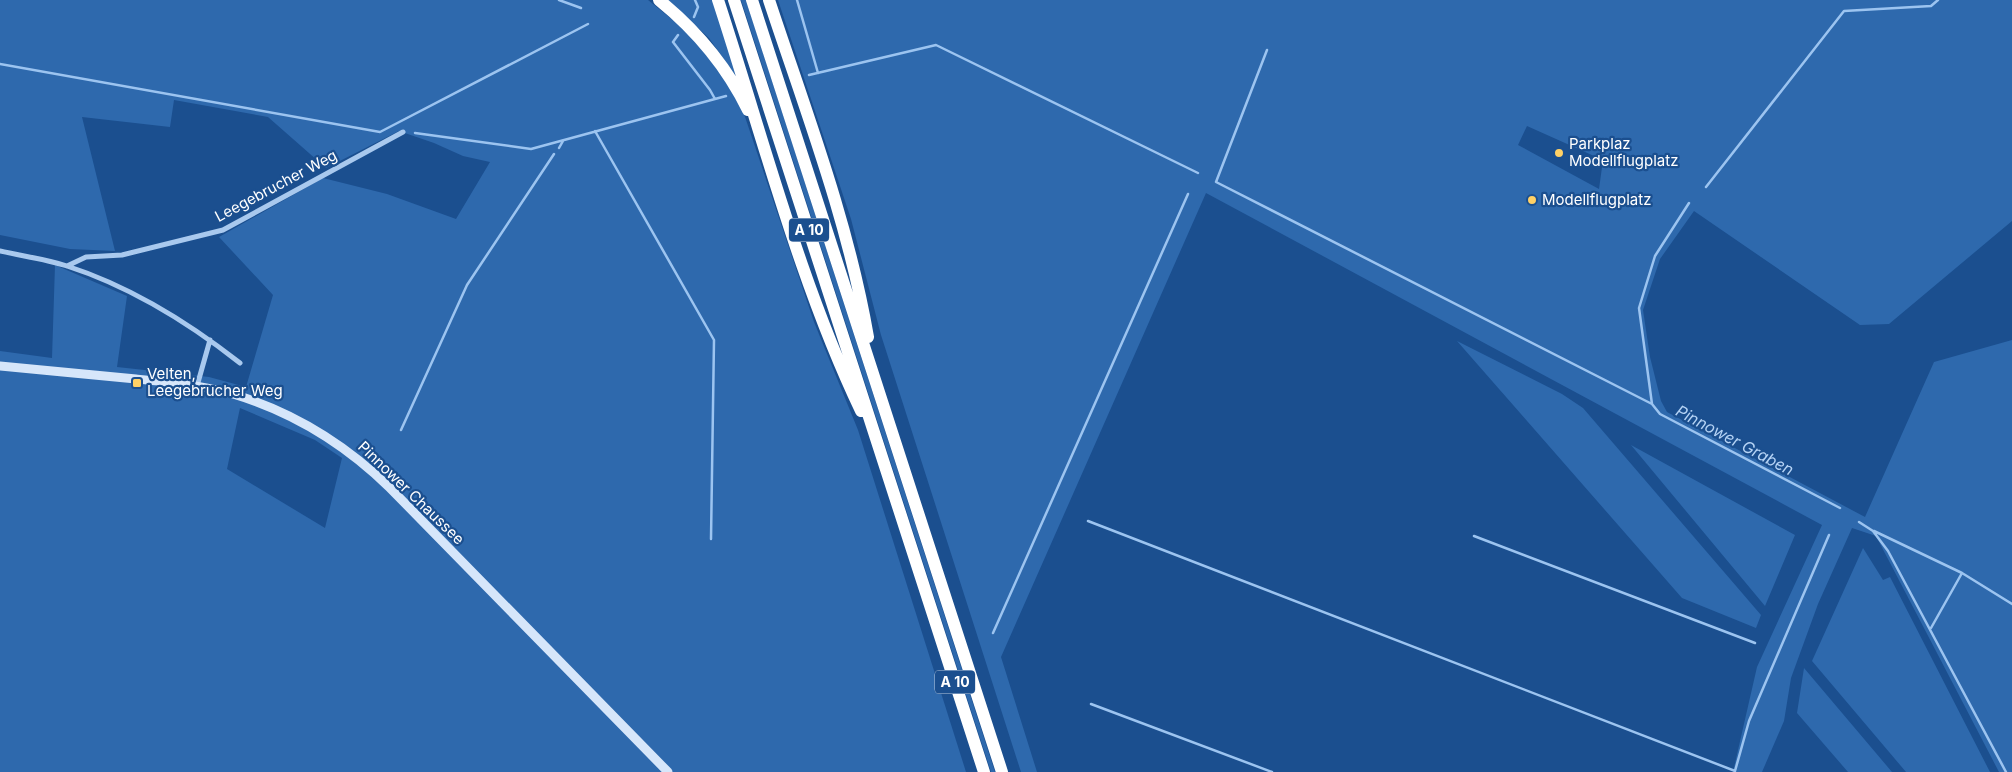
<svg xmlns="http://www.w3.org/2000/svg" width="2012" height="772" font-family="Inter,sans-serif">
	<rect width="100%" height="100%" fill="#1b4f8f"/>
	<path fill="#2e69ad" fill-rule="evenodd" d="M0 0H648L684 29 708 57 740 102 814 322 858 430 966 772H0V351L52 358 55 265 127 296 117 367 209 377 246 387 273 295 219 237 323 178 387 194 456 219 490 162 463 156 434 143 399 131 326 168 268 117 174 100 170 127 82 117 115 251 70 249 0 235ZM240 408 315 440 342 458 325 528 227 469Z
		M668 0H714L740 82 709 38Z
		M741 0H746L995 772H991Z
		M778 0H2012V221L1889 324 1860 325 1694 211 1660 259 1643 310 1650 357 1661 401 1667 412 1865 517 1934 362 2012 340V772H1999L1876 536 1852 528 1818 604 1791 678 1784 721 1762 772H1733L1757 667 1822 525 1206 193 1001 657 1037 772H1021L881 335 851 219ZM1527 126 1603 160 1599 189 1518 145Z
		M1457 341 1562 394 1583 408 1761 615 1756 628 1682 598Z
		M1631 445 1795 535 1765 606Z
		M1863 548 1883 580 1890 577 1990 772H1906L1812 661Z
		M1804 668 1892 772H1848L1797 713Z"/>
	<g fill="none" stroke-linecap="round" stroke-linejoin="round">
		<path stroke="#9cc4f0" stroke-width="2.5" d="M559 0 581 8
			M797 0 818 73
			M694 17 698 7 695 0
			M678 35 673 42 710 90 715 99
			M1267 50 1216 182 1652 404
			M0 64 380 132 588 24
			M809 75 936 45 1198 173
			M595 131 714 340 711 539
			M415 133 531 149 726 96
			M559 148 563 141
			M1706 187 1844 11 1931 6 1938 0
			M1689 203 1655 256 1639 308 1652 404 1660 414 1840 508
			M401 430 467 285 554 154
			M1088 521 1735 771 1749 721 1829 535
			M1859 522 1873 531 1888 551 2006 772
			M1874 531 1962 573 2012 604
			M1474 536 1755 643
			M1931 628 1962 573
			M993 633 1188 194
			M1091 704 1272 772"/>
		<path stroke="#a9c9ee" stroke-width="5" d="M0 251C22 256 46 259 67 266 129 286 189 323 240 363
			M67 266 86 257 122 255 223 230 403 132
			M197 386 210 340"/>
		<path stroke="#d6e6fa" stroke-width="9" d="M0 366C45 370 91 375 136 379 168 382 201 385 233 394 293 412 346 445 390 488L668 772"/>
		<path stroke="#fff" stroke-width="12" d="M659 0C696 30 727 67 748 110
			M718 0C763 137 799 281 861 411
			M734 0 984 772
			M752 0 1002 772
			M769 0C806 112 848 221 868 337"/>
	</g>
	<g fill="#ffd166" stroke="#1b4f8f" stroke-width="2">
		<circle cx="1559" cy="153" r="5"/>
		<circle cx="1532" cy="200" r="5"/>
		<rect x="132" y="378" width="10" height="10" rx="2.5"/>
	</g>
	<g text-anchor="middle" stroke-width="4.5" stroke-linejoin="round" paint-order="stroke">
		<g fill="#1b4f8f" stroke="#bbcadd" stroke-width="1">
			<rect x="789" y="218.5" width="40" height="23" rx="4"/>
			<rect x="935" y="670.5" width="40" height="23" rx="4"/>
		</g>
		<g font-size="14" font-weight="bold" fill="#fff">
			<text x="809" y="235">A 10</text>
			<text x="955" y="687">A 10</text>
		</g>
		<g font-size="15" fill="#fff" stroke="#1b4f8f" text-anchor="start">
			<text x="1569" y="149">Parkplaz<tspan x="1569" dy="17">Modellflugplatz</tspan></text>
			<text x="1542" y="205">Modellflugplatz</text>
			<text x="147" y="379">Velten,<tspan x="147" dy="17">Leegebrucher Weg</tspan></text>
		</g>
		<g font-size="15" fill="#fff" stroke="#1b4f8f">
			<text transform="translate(276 186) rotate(-28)" y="5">Leegebrucher Weg</text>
			<text transform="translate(411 493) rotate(44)" y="5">Pinnower Chaussee</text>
		</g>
		<g font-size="16" font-style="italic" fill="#b5d3f5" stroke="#1b4f8f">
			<text transform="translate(1735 440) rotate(28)" y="6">Pinnower Graben</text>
		</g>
	</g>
</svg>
